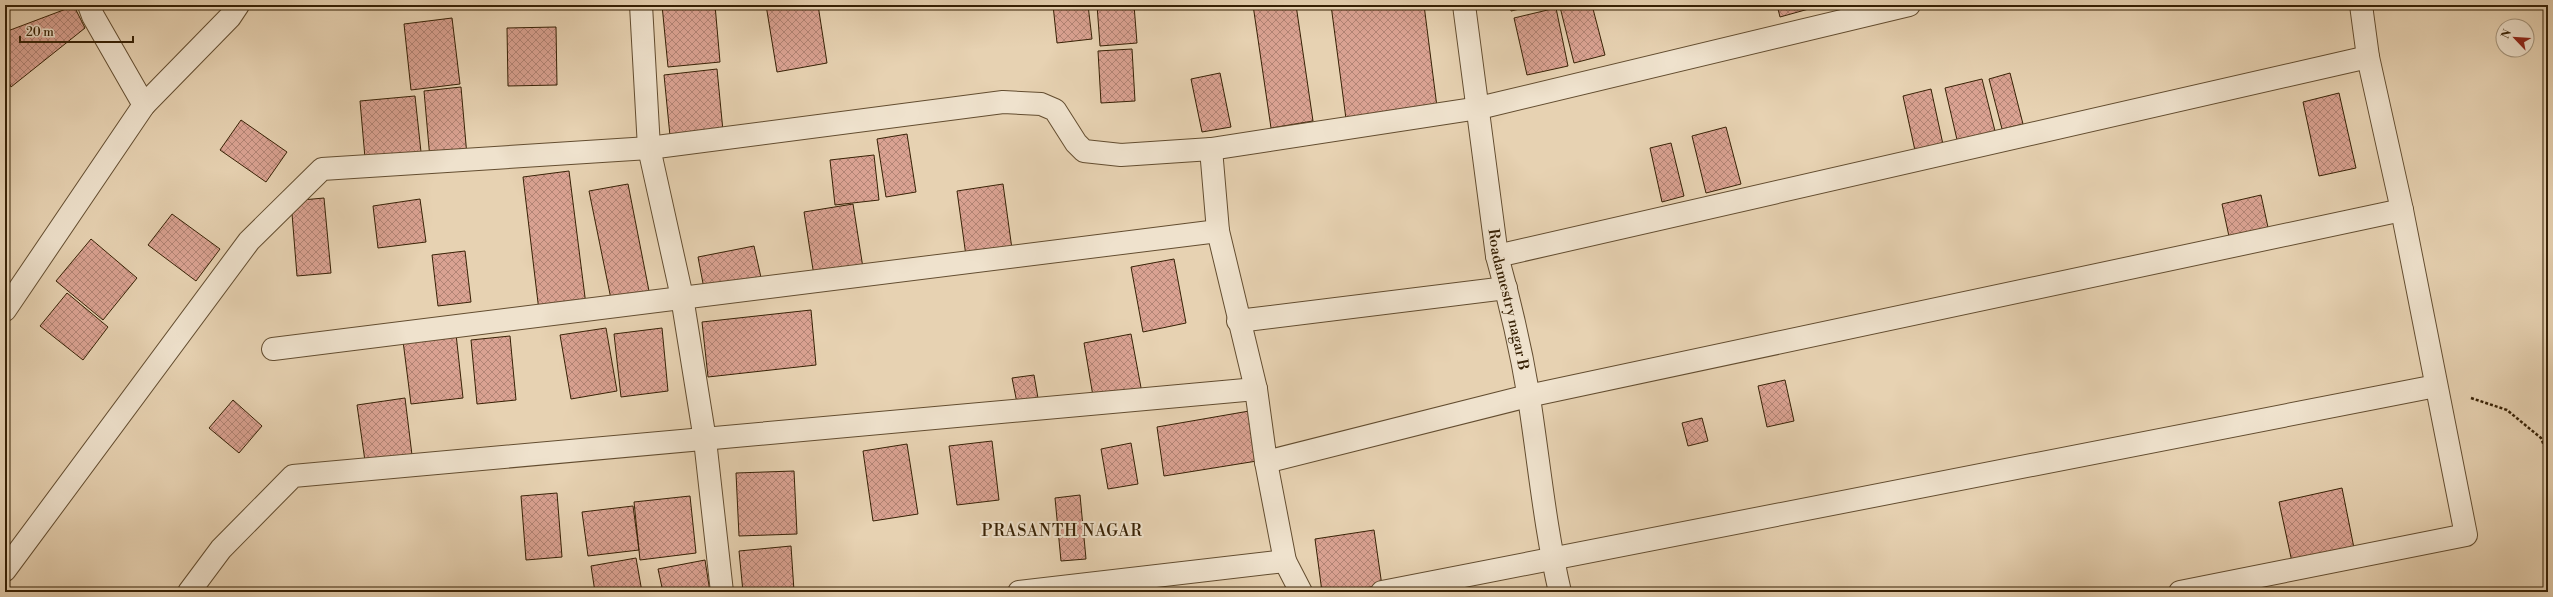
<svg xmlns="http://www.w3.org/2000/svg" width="2553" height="597" font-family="'Libre Bodoni',serif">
	<defs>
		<pattern id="building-cross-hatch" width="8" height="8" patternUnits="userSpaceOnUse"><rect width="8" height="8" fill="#daa292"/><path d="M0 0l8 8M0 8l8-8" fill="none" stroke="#b28475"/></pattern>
	</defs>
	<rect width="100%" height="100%" fill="#e7d2b2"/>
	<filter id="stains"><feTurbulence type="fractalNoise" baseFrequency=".005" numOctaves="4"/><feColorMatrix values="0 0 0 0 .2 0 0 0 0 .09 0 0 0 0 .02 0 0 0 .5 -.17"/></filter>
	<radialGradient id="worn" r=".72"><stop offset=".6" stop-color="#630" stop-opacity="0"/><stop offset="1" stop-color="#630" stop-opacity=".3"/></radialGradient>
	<path fill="url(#building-cross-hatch)" stroke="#372105" d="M662 5H715L720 62 668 67Z
		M766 5H818L827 63 777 72Z
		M1053 5H1088L1092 39 1057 43Z
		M1097 5H1134L1137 43 1100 46Z
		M1253 5H1296L1313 121 1271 128Z
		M1331 5H1424L1437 107 1346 119Z
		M1510 5H1537L1511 11Z
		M1566 5H1592L1605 55 1574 63 1560 7Z
		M1777 5H1823L1780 17Z
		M2194 5H2206L2195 9Z
		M74 6 85 28 11 87 5 73V32Z
		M1556 8 1568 66 1527 75 1514 18Z
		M452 18 460 84 411 90 404 24Z
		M556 27 557 85 508 86 507 28Z
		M1132 49 1135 101 1101 103 1098 51Z
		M717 69 723 131 670 136 664 75Z
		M1220 73 1231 127 1202 132 1191 79Z
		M2010 73 2023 124 2002 129 1989 79Z
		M1982 79 1996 135 1958 144 1945 88Z
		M461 87 467 156 430 159 424 91Z
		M1931 89 1944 149 1916 155 1903 96Z
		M2339 93 2356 168 2319 176 2303 102Z
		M415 96 421 152 365 158 360 101Z
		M241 120 287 152 266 182 220 150Z
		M1726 127 1741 184 1706 193 1692 136Z
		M907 134 916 192 886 197 877 139Z
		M1671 143 1684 196 1662 202 1650 148Z
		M874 155 879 200 835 205 830 160Z
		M569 171 586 305 539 311 523 177Z
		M628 184 650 296 612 304 589 191Z
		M1003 184 1012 249 966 256 957 191Z
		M2261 195 2269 232 2230 241 2222 204Z
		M324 198 331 273 297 276 291 201Z
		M420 199 426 242 378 248 373 206Z
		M853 204 863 268 814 276 804 212Z
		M172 214 220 249 196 281 148 245Z
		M91 239 137 278 103 320 56 281Z
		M754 246 762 282 705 294 698 257Z
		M465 251 471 302 438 306 432 255Z
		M1174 259 1186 323 1143 332 1131 267Z
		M67 293 108 327 83 360 40 326Z
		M811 310 816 365 708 377 702 322Z
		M606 328 617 391 571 399 560 335Z
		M662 328 668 391 621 397 614 334Z
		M456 334 463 398 411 404 403 341Z
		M1131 334 1142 393 1094 402 1084 343Z
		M510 336 516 400 477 404 471 340Z
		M1034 375 1039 404 1018 408 1012 378Z
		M1785 380 1794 421 1767 427 1758 386Z
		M405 398 412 455 365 461 357 405Z
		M233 400 262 426 239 453 209 428Z
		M1255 410 1263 460 1164 476 1157 427Z
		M1702 418 1708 441 1688 446 1682 423Z
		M992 441 999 500 957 505 949 446Z
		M1131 443 1138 484 1108 489 1101 449Z
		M907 444 918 514 873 521 863 451Z
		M794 471 797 534 739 536 736 473Z
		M2342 488 2354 548 2292 562 2279 502Z
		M557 493 562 557 526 560 521 496Z
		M1080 495 1086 559 1061 561 1055 498Z
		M690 496 696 553 640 560 634 502Z
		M633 506 639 550 588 556 582 512Z
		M1374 530 1382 586 1322 592 1315 539Z
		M791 546 794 591 743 592 739 551Z
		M636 558 642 592H595L591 566Z
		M705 560 710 592H663L658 569Z"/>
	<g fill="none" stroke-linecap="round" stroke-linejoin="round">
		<defs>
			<g id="minor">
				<path d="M89 5 93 16 144 105"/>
				<path d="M641 5 649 148 682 297 705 440 722 592"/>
				<path id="s1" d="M1464 5 1497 256C1510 302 1521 350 1529 398 1539 462 1545 528 1560 592"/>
				<path d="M1211 149 1218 231 1256 389 1266 462 1285 561 1301 592"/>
				<path d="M1497 256 2368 57"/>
				<path d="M5 310 144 105 230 17 238 5"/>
				<path d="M1238 321 1506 288"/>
				<path d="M273 349 1218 231"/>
				<path d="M1266 462 1528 396 2402 210"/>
				<path d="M5 570 249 241 322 169 649 148 1003 102 1041 104 1055 110 1076 143 1084 151 1121 155 1211 149 1479 108 1909 5"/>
				<path d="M189 592 221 549 293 476 1256 389"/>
				<path d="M1019 592 1285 561"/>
				<path d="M1382 592 2436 386"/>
				<path d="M2180 592 2466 535 2402 210 2368 57 2361 5"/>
			</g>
		</defs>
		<use href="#minor" stroke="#634d30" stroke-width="24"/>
		<path stroke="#372105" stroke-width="2.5" stroke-dasharray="3 2" stroke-linecap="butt" d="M2471 398 2507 410 2541 438 2548 456"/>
		<use href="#minor" stroke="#efe2cd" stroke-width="22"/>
	</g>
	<g text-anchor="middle" stroke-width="4" stroke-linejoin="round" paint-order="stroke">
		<g font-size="15" fill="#372105" stroke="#efe2cd">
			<text dy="5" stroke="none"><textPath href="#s1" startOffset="298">Roadamestry nagar B</textPath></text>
		</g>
		<g font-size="16" letter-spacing="1" fill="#372105" stroke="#efe2cd">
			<text x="1062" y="536">PRASANTH NAGAR</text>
		</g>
	</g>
	<rect width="2553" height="597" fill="none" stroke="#e7d2b2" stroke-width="20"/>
	<rect x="6" y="6" width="2541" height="585" fill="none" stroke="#372105" stroke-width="2"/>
	<rect x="10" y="10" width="2533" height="577" fill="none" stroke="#372105"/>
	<g transform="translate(2515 38) rotate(295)"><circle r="19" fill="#efe2cd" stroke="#a5957d"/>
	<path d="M0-3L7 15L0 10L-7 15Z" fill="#8f2418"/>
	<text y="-6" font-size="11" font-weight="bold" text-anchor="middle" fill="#372105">N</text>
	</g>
	<path d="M20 36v6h113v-6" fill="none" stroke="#372105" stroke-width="2"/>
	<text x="26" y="36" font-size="12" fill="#372105" stroke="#efe2cd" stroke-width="3" paint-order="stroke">20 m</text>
	<rect width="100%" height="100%" filter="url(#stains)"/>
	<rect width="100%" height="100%" fill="url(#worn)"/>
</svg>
